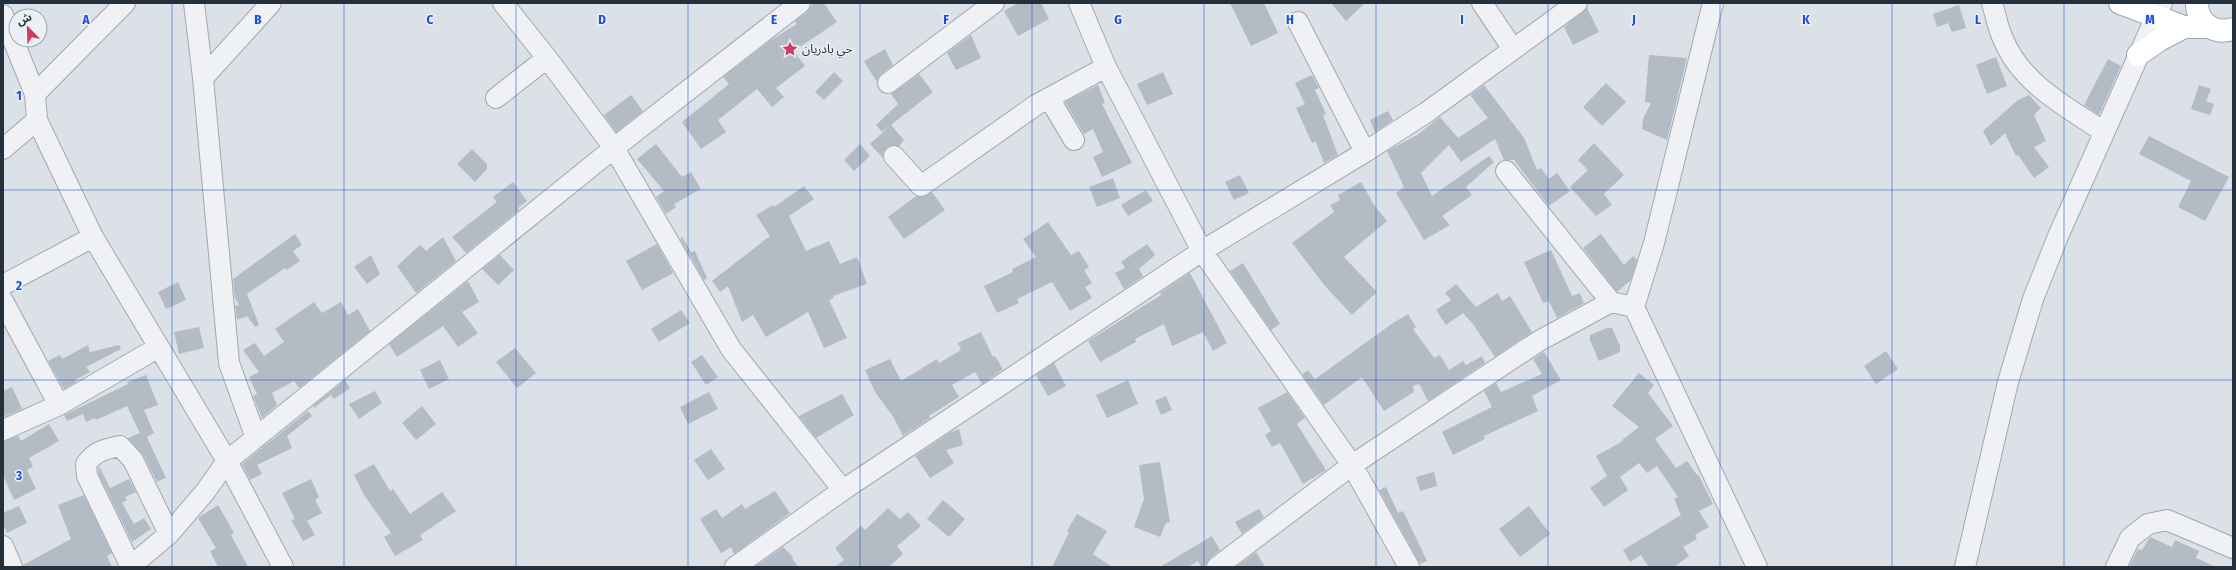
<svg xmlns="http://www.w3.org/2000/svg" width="2236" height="570" font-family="'Fira Sans Condensed','Noto Sans Arabic',sans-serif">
	<rect width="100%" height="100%" fill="#dce1e7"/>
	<path fill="#b3bbc4" d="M813 3H824L837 22 794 51 805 66 776 88 784 97 772 107 757 89 718 120 726 132 701 149 682 122 729 84 723 77 771 40 797 24 795 21 807 12Z
		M1018 3H1041L1049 19 1018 36 1004 11Z
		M1230 3H1264L1278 33 1251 46Z
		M1331 3H1365L1346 21Z
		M1959 5 1966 28 1952 32 1948 23 1937 27 1933 14Z
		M1587 8 1599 32 1573 45 1564 27Z
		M971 35 981 58 956 70 947 53Z
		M885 49 893 65 881 74 876 81 864 61Z
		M1649 55 1687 58 1667 140 1642 129 1643 119 1651 103 1645 102Z
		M1996 57 2007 86 1987 94 1976 65Z
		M2108 59 2121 66 2099 115 2084 105Z
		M834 72 843 81 824 100 815 92Z
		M1163 72 1173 94 1147 105 1137 84Z
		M919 74 933 92 882 132 876 125 898 104 891 94Z
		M1312 75 1319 88 1315 90 1326 114 1323 115 1338 155 1324 163 1316 142 1312 143 1296 108 1305 104 1295 83Z
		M1606 83 1626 102 1602 126 1583 107Z
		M1098 85 1105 103 1102 104 1132 163 1102 177 1093 157 1103 152 1093 129 1084 134 1065 102Z
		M1484 85 1524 138 1537 170 1541 168 1549 179 1557 173 1570 191 1549 206 1514 160H1504L1495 139 1461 162 1449 145 1421 173 1432 196 1489 156 1494 162 1466 187 1472 195 1442 216 1450 225 1424 240 1396 193 1404 187 1387 151 1417 135 1440 117 1458 138 1488 118 1470 95Z
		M2199 85 2211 89 2206 101 2214 104 2210 115 2191 109Z
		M631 95 643 111 616 132 604 115Z
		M2029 95 2041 108 2034 115 2046 141 2034 147 2049 167 2034 178 2018 155 2016 156 2005 133 1991 146 1983 131 2018 100Z
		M1388 111 1393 120 1375 132 1370 120Z
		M891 125 904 140 899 146 892 145 887 147 883 152V158L870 144Z
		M2149 136 2229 177 2205 221 2178 207 2191 181 2139 154Z
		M1594 143 1624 175 1604 194 1612 205 1596 216 1570 187 1588 170 1578 160Z
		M656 144 682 177 691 172 701 189 674 204 676 207 666 214 656 197 664 191 637 159Z
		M860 144 870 156 854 171 844 160Z
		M472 149 487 164V169L475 182 457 164Z
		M1240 175 1249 193 1234 200 1225 182Z
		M1113 178 1120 198 1097 207 1089 187Z
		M513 182 527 201 518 208 519 210 466 253 452 237 497 202 493 197Z
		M1361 182 1374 205 1387 221 1344 257 1377 292 1352 315 1325 286 1292 243 1334 212 1330 205 1340 200 1338 195Z
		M804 186 814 199 789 216 806 251 829 241 840 264 857 257 867 284 833 296 834 298 829 300 847 338 824 348 808 312 766 337 753 315 742 322 728 286 720 292 712 281 770 236 756 215 773 205 774 207Z
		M1146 190 1153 201 1128 216 1121 205Z
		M932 192 945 210 904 239 888 217 916 196 923 197Z
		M1048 222 1071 255 1079 251 1089 267 1084 270 1092 283 1085 287 1092 298 1070 311 1052 282 1017 299 1019 303 997 313 984 286 1013 272 1012 269 1036 257 1023 239Z
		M295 234 302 245 293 251 300 261 287 270 285 268 247 294 259 325 255 327 247 316 237 320 235 306 239 305 235 298 233 279Z
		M1601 234 1624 265 1633 256 1637 260 1631 280 1617 292 1583 248Z
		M443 237 456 261 416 293 397 266 420 245 426 251Z
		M682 237 691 252 695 251 707 278 704 280 680 238Z
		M657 244 673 273 642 290 626 261Z
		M1147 244 1155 255 1139 269 1143 276 1124 289 1115 273 1125 268 1121 262Z
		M1551 250 1572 296 1580 293 1584 303 1557 318 1549 301 1543 303 1524 262Z
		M371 255 380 274 367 284 354 267Z
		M500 255 514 270 498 285 482 269Z
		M1243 263 1280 324 1271 330 1230 271Z
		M1190 273 1227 343 1213 351 1203 332 1172 346 1164 324 1135 339 1136 342 1100 362 1088 341 1161 295 1160 293Z
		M468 281 479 302 462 312 478 333 458 347 443 326 397 357 389 344Z
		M178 282 186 300 166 309 158 292Z
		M1456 284 1476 307 1498 293 1502 301 1510 296 1532 332 1495 357 1473 324 1463 313 1446 325 1436 310 1451 300 1445 293Z
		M314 302 322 313 341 302 348 315 358 309 370 331 299 388 294 381 272 393 277 405 262 418 253 396 257 394 249 377 259 372 243 350 255 343 264 356 284 342 275 329Z
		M681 310 690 323 659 342 651 329Z
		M1408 314 1416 327 1413 329 1434 358 1440 355 1449 370 1463 361 1466 365 1482 356 1485 363 1428 401 1419 384 1413 386 1414 392 1384 411 1362 377 1324 405 1302 374 1308 370 1315 379 1393 323Z
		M199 327 204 348 179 354 174 332Z
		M1607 328H1612L1620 346V352L1599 361 1590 340V335Z
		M981 332 993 357 995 356 1003 369 982 384 975 372 952 385 959 397 929 416 930 418 903 436 894 418 875 392 865 370 890 359 901 381 937 359 939 363 961 350 958 343Z
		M88 345 90 352 119 345 121 349 86 367 90 372 75 380 76 382 64 389 48 361 60 355 62 359Z
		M515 348 536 373 517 388 496 362Z
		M1886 351 1898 369 1876 384 1864 366Z
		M1544 352 1561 380 1532 396 1538 411 1484 436 1485 439 1453 455 1442 432 1492 407 1484 391 1496 383 1501 392 1542 374 1533 359Z
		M702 355 718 377 706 385 691 362Z
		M440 360 449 379 429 389 420 370Z
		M1054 363 1066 386 1048 396 1036 375Z
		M1639 373 1654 385 1648 393 1673 426 1655 439 1676 468 1687 461 1697 475 1698 474 1713 504 1699 511 1709 527 1695 535 1697 539 1683 547 1689 556 1674 567H1649L1641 555 1630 562 1623 550 1681 515 1674 499 1678 497 1657 466 1647 473 1639 463 1620 477 1628 490 1604 507 1590 488 1607 476 1596 456 1623 441 1622 440 1639 427 1612 406Z
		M146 375 158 405 144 410 154 433 147 437 166 478 157 482 143 455 128 438 140 433 127 406 96 420 95 418 86 422 83 414 67 421 64 415 128 384 127 382Z
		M345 380 350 388 334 399 331 395 314 408 313 406Z
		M1128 380 1138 404 1107 418 1096 395Z
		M12 387 22 409 3 417V391Z
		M375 391 382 403 359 419 349 404Z
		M709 392 718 409 688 424 680 407Z
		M1287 392 1305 418 1297 424 1326 470 1303 484 1280 443 1272 447 1265 435 1271 431 1258 408Z
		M842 394 854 415 816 438 799 416Z
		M1166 396 1172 410 1161 415 1155 401Z
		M422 406 436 424 416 440 402 423Z
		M308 411 312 416 287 436 292 448 257 465 262 474 250 480 242 464Z
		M49 424 59 441 29 458 33 467 27 470 36 489 14 500 3 475V441L18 436 21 441Z
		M959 429 963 445 946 450 954 463 930 478 915 456 951 432Z
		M711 449 725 469 708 480 694 460Z
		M1160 462 1170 522 1166 523 1160 537 1134 527 1144 499 1139 465Z
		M374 464 390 491 393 489 410 514 442 492 456 511 420 535 423 540 395 556 384 537 391 533 364 495 354 475Z
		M99 466 110 488 129 479 136 492 125 497 127 500 122 503 134 524 144 518 151 529 132 542 98 473Z
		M1434 472 1437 486 1420 491 1416 477Z
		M311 479 319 497 315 500 322 513 307 521 315 535 303 541 291 520 295 519 282 493Z
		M1386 487 1398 513 1403 511 1427 561 1420 564 1379 490Z
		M775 491 790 513 734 554 731 547 721 553 700 519 716 509 722 518 742 504 745 509Z
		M84 495 112 553 107 556 112 567H23V565L71 539 58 505Z
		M943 500 965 519 949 537 927 519Z
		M218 505 234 533 231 535 248 567H218L210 551 216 548 198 518Z
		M19 506 27 523 7 533 3 524V513Z
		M1529 506 1550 534 1520 557 1499 529Z
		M888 508 900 519 908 512 921 526 897 546 903 554 889 567H835L844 560 835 548 861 526 865 530Z
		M1259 509 1264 517 1242 534 1235 522Z
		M1077 514 1107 531 1093 554 1112 567H1052L1069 532 1067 531Z
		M1212 536 1220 550 1210 558 1204 567H1201L1198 561 1188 567H1160Z
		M2150 537 2172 547 2175 540 2199 551 2196 558 2216 567H2129L2138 549 2142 550Z
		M783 547 793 557 792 558 798 567 756 566Z
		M1256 552 1265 567H1236Z"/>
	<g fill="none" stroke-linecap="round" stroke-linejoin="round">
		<defs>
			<path id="minor" d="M194 3 203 78 229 363 256 438
				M503 3 547 58 614 148 731 349 843 490
				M1079 3 1106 67 1202 251 1352 465 1409 567
				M1482 3 1513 49
				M1713 3 1654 243 1634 307 1757 567
				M1992 3C1996 16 1998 29 2004 41 2022 84 2067 107 2104 132
				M3 15 35 94 37 120 93 237 227 461 283 567
				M1298 22 1365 152
				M203 78 271 3
				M888 83 994 3
				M35 94 125 3
				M496 98 547 58
				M1049 98 1074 140
				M3 149 37 120
				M894 156 921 186 1036 105 1106 67
				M1506 171 1611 302
				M3 285 93 237
				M3 301 59 405
				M3 430 59 405 159 347
				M3 546 12 567
				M131 566 169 534 205 492 227 461 614 148 800 3
				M131 567 87 476 86 464C95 451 105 449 120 446L133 460 169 534
				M735 567 843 490 1202 251 1365 152 1427 112 1577 3
				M1217 567 1352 465 1539 341 1611 302 1634 307
				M1965 567 2008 382 2033 299 2059 234 2162 3
				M2116 567 2130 538 2148 524 2167 520 2233 548"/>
			<path id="major" d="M2120 3 2184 27H2209
				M2197 3C2197 23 2214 35 2233 29
				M2138 55 2161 39 2184 27"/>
		</defs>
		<use href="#minor" stroke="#a1a8b1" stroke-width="22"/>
		<use href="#major" stroke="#9ba6b3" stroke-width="24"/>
		<use href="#minor" stroke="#eff1f5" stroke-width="20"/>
		<use href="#major" stroke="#fff" stroke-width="22"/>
	</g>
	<path fill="none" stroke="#1d4ed8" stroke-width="1" stroke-opacity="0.55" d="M172 3V567M344 3V567M516 3V567M688 3V567M860 3V567M1032 3V567M1204 3V567M1376 3V567M1548 3V567M1720 3V567M1892 3V567M2064 3V567M3 190H2233M3 380H2233"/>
	<defs>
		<symbol id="sight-bare" viewBox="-9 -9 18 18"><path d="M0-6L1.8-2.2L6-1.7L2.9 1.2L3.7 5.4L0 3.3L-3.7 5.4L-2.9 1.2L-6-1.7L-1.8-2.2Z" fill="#d23b5d" stroke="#ebf0f5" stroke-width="2.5" paint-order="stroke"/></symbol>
	</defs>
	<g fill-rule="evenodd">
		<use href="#sight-bare" x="779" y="38" width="22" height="22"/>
	</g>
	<g text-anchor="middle" stroke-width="3" stroke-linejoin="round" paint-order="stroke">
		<g font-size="12" fill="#25303d" stroke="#ebf0f5" text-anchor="start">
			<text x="802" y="53">حي بادريان</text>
		</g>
	</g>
	<g font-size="13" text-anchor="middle" font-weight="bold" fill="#1d4ed8" stroke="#ebf0f5" stroke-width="3" stroke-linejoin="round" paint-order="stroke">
		<text x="86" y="24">A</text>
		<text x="258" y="24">B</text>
		<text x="430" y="24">C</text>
		<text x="602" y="24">D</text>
		<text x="774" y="24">E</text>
		<text x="946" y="24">F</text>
		<text x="1118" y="24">G</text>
		<text x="1290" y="24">H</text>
		<text x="1462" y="24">I</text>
		<text x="1634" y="24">J</text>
		<text x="1806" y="24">K</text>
		<text x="1978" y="24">L</text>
		<text x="2150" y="24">M</text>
		<text x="19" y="100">1</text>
		<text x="19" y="290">2</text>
		<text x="19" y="480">3</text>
	</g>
	<rect width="2236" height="570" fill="none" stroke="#25303d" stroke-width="8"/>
	<g transform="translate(28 28) rotate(337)"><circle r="19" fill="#ebf0f5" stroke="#9ca3ab"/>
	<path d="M0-3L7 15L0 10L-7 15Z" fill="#d23b5d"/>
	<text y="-6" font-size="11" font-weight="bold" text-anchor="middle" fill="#25303d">ش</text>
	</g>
</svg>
